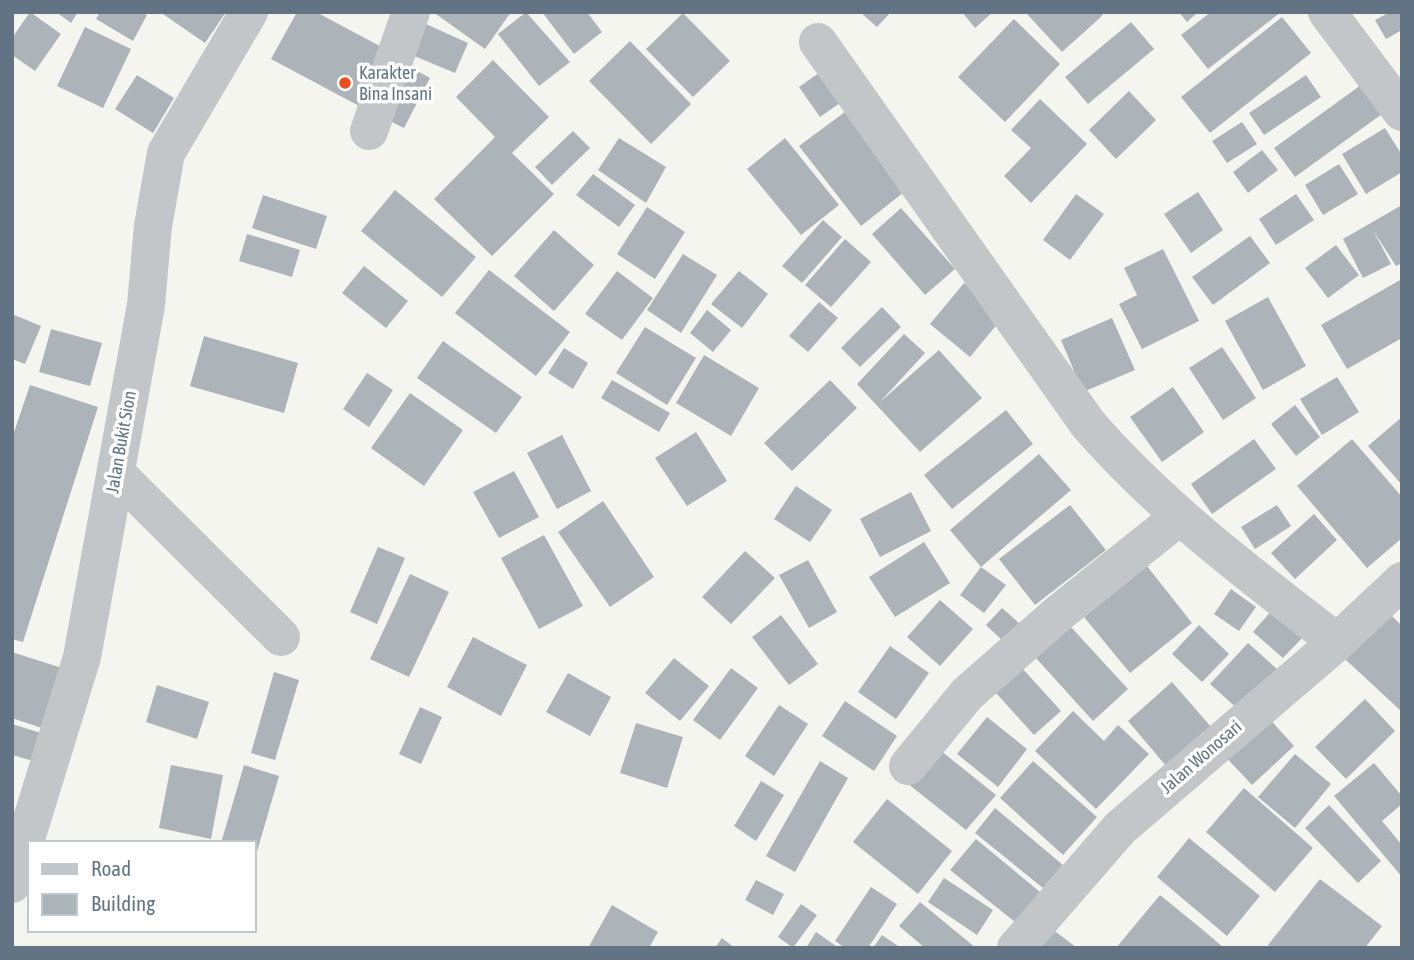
<svg xmlns="http://www.w3.org/2000/svg" width="1414" height="960" font-family="'Asap Condensed',sans-serif">
	<rect width="100%" height="100%" fill="#f5f5f0"/>
	<path fill="#acb4b9" d="M30 12 61 34 35 71 12 55V38Z
		M56 12H78L71 23Z
		M100 12H143L147 15 133 41 96 19Z
		M160 12H226L205 43Z
		M297 12H316L391 52 361 107 271 59Z
		M433 12H511L485 49Z
		M526 12 570 62 539 86 498 34Z
		M542 12H587L602 32 574 54Z
		M860 12H891L877 27Z
		M962 12H993L975 28Z
		M1030 12H1100L1103 15 1062 52 1027 14Z
		M1179 12H1198L1187 22Z
		M1211 12H1281L1208 69 1181 35Z
		M1390 12H1402V30L1386 39 1375 20Z
		M683 13 730 61 693 97 646 49Z
		M1282 17 1311 53 1210 133 1181 97Z
		M1014 19 1060 64 1005 122 958 77Z
		M1131 22 1154 49 1088 104 1065 77Z
		M426 24 468 43 455 73 412 55Z
		M85 27 131 49 103 108 57 86Z
		M630 41 691 104 651 144 589 81Z
		M493 60 549 117 512 153 554 194 492 256 434 199 495 137 456 97Z
		M404 64 430 78 404 128 377 115Z
		M826 68 847 98 820 117 799 87Z
		M137 75 174 98 153 133 115 109Z
		M1306 75 1321 97 1264 135 1249 113Z
		M1361 85 1382 114 1295 177 1274 148Z
		M1129 91 1156 120 1116 159 1089 130Z
		M1040 99 1087 144 1031 203 1004 176 1031 148 1011 130Z
		M853 106 913 185 861 226 799 146Z
		M1242 122 1257 144 1227 163 1212 141Z
		M1385 128 1402 155V172L1366 194 1342 154Z
		M573 131 590 148 552 185 535 167Z
		M619 138 666 167 646 203 598 170Z
		M785 138 839 205 801 235 747 169Z
		M1262 150 1278 170 1248 193 1233 172Z
		M1339 164 1358 194 1323 215 1305 185Z
		M593 174 635 205 619 227 576 195Z
		M395 190 476 257 442 297 361 231Z
		M1198 192 1223 230 1191 253 1164 214Z
		M1076 194 1104 214 1070 260 1043 240Z
		M1296 194 1314 220 1276 245 1259 219Z
		M263 195 327 216 316 249 252 228Z
		M1402 205V263L1396 266 1373 230 1391 264 1363 278 1343 239Z
		M647 207 685 232 655 279 617 254Z
		M901 208 955 269 925 295 872 234Z
		M823 220 842 237 802 283 782 266Z
		M554 230 594 265 554 311 514 276Z
		M247 234 300 250 292 277 239 261Z
		M1250 236 1270 263 1213 305 1192 277Z
		M845 239 871 262 831 307 805 285Z
		M1336 245 1359 275 1328 298 1305 268Z
		M1163 249 1199 321 1142 349 1119 304 1137 295 1124 268Z
		M683 254 717 275 681 333 647 310Z
		M364 266 408 301 386 328 342 293Z
		M489 270 570 332 536 376 455 313Z
		M617 271 653 298 622 340 585 314Z
		M739 271 768 294 742 328 711 304Z
		M1402 279V338L1347 369 1321 325Z
		M964 283 1004 316 970 357 930 324Z
		M1268 297 1306 366 1263 390 1225 321Z
		M819 302 838 318 808 352 789 336Z
		M882 307 901 327 860 367 841 348Z
		M707 310 731 330 713 352 690 333Z
		M12 314 41 326 25 364 12 359Z
		M1112 318 1135 370 1083 392 1061 340Z
		M645 327 696 358 667 405 616 373Z
		M51 329 102 343 90 386 39 372Z
		M904 334 925 353 880 402 939 350 982 398 920 452 857 384Z
		M204 336 298 363 284 413 190 386Z
		M443 341 522 397 496 433 417 378Z
		M1222 347 1256 398 1223 420 1189 368Z
		M564 348 588 363 573 389 548 373Z
		M704 355 759 388 731 436 676 403Z
		M367 373 393 390 369 427 343 409Z
		M1337 377 1359 412 1322 435 1300 399Z
		M612 380 670 413 659 432 601 398Z
		M830 380 857 408 792 471 764 443Z
		M30 385 98 407 23 642 12 639V438Z
		M1173 387 1204 432 1162 462 1130 417Z
		M410 393 463 430 424 486 371 448Z
		M1295 405 1320 437 1296 456 1271 424Z
		M1006 410 1033 444 952 509 924 475Z
		M1402 417V485L1368 446Z
		M696 432 727 481 687 506 655 458Z
		M562 435 591 491 557 509 527 453Z
		M1254 439 1276 469 1212 514 1191 484Z
		M1352 439 1402 497V538L1367 568 1297 486Z
		M1039 454 1071 490 981 567 950 530Z
		M514 471 539 517 499 538 473 492Z
		M796 486 832 510 810 542 774 519Z
		M911 492 931 531 880 557 860 519Z
		M603 501 654 577 610 607 558 532Z
		M1070 505 1106 550 1035 605 999 559Z
		M1277 505 1291 526 1255 549 1241 527Z
		M1314 514 1337 540 1295 579 1271 553Z
		M544 535 583 606 539 629 501 558Z
		M924 542 950 583 895 617 869 577Z
		M378 547 405 558 377 624 350 612Z
		M745 551 775 578 731 624 702 597Z
		M808 560 837 612 809 628 779 575Z
		M1147 566 1192 623 1130 673 1084 617Z
		M981 567 1006 585 984 613 960 595Z
		M410 574 449 592 409 677 370 659Z
		M1231 589 1256 607 1239 631 1214 614Z
		M940 600 973 629 940 666 907 637Z
		M1002 608 1019 623 1004 642 986 625Z
		M1272 610 1303 637 1283 658 1253 632Z
		M1389 613 1402 626V712L1345 659Z
		M781 615 818 664 789 685 752 637Z
		M1199 625 1229 654 1202 682 1172 654Z
		M1071 627 1128 689 1093 721 1036 658Z
		M473 637 527 665 501 716 447 687Z
		M1248 643 1278 670 1240 711 1210 684Z
		M890 646 929 673 896 719 858 692Z
		M12 652 62 668 42 728 12 718Z
		M674 658 709 686 680 721 645 693Z
		M731 668 758 688 720 740 693 720Z
		M1023 669 1061 711 1034 735 996 693Z
		M274 672 299 680 275 760 251 753Z
		M568 673 611 697 590 736 546 712Z
		M1172 682 1212 728 1167 767 1128 721Z
		M157 685 209 702 197 739 146 722Z
		M1365 699 1395 731 1346 779 1315 747Z
		M845 701 897 736 874 771 822 736Z
		M779 705 808 724 774 776 745 756Z
		M420 707 442 717 421 764 399 754Z
		M1073 711 1104 741 1118 725 1149 754 1096 809 1035 751Z
		M1264 713 1294 746 1252 785 1222 753Z
		M987 717 1027 749 998 787 957 754Z
		M636 723 683 737 667 788 620 773Z
		M12 724 41 733 33 761 12 755Z
		M935 746 996 795 966 830 907 783Z
		M1295 754 1331 784 1295 828 1258 797Z
		M820 761 848 778 795 872 766 856Z
		M1033 761 1097 817 1063 855 1000 798Z
		M1374 763 1402 796V804L1382 821 1402 845V877L1334 796Z
		M171 765 223 775 211 839 159 828Z
		M244 765 279 776 256 855 254 843H221Z
		M761 781 784 795 756 841 734 826Z
		M1244 788 1313 848 1275 892 1206 832Z
		M887 799 952 851 918 894 853 842Z
		M1329 805 1381 861 1358 883 1305 828Z
		M995 808 1063 865 1043 888 975 833Z
		M1189 838 1260 896 1227 936 1157 877Z
		M976 839 1040 892 1015 922 950 870Z
		M944 878 993 910 977 935 928 902Z
		M1320 879 1382 926 1365 948H1272L1268 945Z
		M756 880 784 894 773 915 745 900Z
		M871 887 897 904 868 948H845L835 941Z
		M1160 895 1203 930 1224 948H1116Z
		M920 902 976 948H925L899 926Z
		M801 904 817 915 793 948 778 937Z
		M612 905 658 932 649 948H588Z
		M1047 925 1077 948H1029Z
		M816 932 839 948H806Z
		M882 935 901 948H873Z
		M722 938 735 948H715Z"/>
	<g fill="none" stroke-linecap="round" stroke-linejoin="round">
		<path stroke="#c2c6c9" stroke-width="38" d="M818 42 1088 424C1162 509 1248 573 1337 642
			M369 131 411 12
			M116 473 281 637
			M908 766 967 694 1059 613 1179 517
			M12 884 82 657 146 305 153 226 166 153 249 12
			M1016 948 1120 828 1337 642 1402 581"/>
		<path stroke="#c2c6c9" stroke-width="38" d="M1327 12 1402 112"/>
	</g>
	<circle fill="#e94e1c" stroke="#fff" stroke-width="2.5" cx="345" cy="83" r="7"/>
	<g text-anchor="middle" stroke-width="7" stroke-linejoin="round" paint-order="stroke">
		<g font-size="18" fill="#627483" stroke="#fff" text-anchor="start">
			<text x="359" y="79">Karakter<tspan x="359" dy="21">Bina Insani</tspan></text>
		</g>
		<g font-size="18" fill="#627483" stroke="#fff">
			<text transform="translate(121 442) rotate(-80)" y="6">Jalan Bukit Sion</text>
			<text transform="translate(1201 757) rotate(-41)" y="6">Jalan Wonosari</text>
		</g>
	</g>
	<rect width="1414" height="960" fill="none" stroke="#627483" stroke-width="28"/>
	<rect x="28" y="841" width="228" height="91" fill="#ffffff" stroke="#c0c7cd" stroke-width="2"/>
	<rect x="42" y="864" width="35" height="10" fill="#c2c6c9" stroke="#c0c7cd" stroke-width="2"/>
	<text x="91" y="876" font-size="21" fill="#627483">Road</text>
	<rect x="42" y="894" width="35" height="21" fill="#acb4b9" stroke="#c0c7cd" stroke-width="2"/>
	<text x="91" y="911" font-size="21" fill="#627483">Building</text>
</svg>
